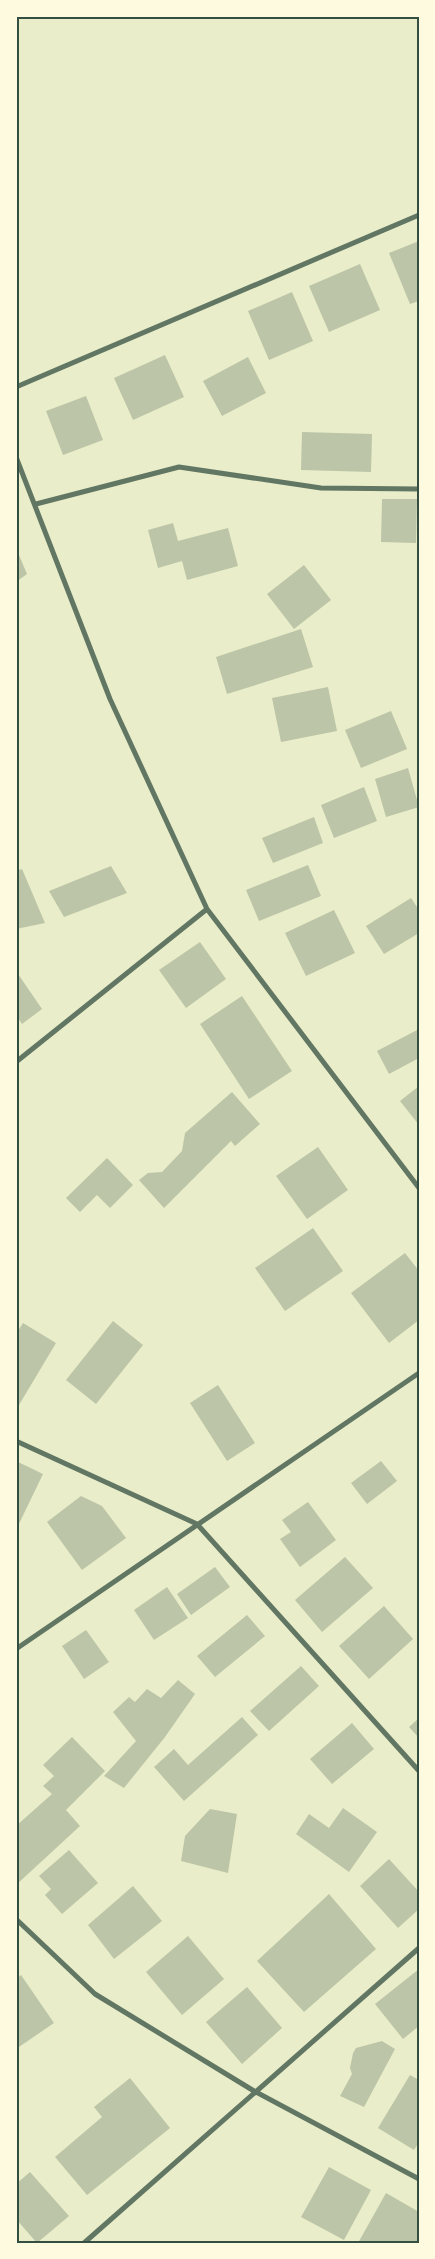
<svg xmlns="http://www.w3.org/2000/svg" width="435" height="2259" font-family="'Fira Sans',sans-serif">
	<rect width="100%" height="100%" fill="#e9edc9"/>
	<path fill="#bcc5a7" d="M419 241V301L410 304 389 253Z
		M360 264 380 310 329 332 309 286Z
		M292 292 313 341 269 360 248 311Z
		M165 355 184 397 133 420 114 378Z
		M248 357 266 393 222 416 203 381Z
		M86 396 103 440 63 455 46 411Z
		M302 432 372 434 371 472 301 470Z
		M382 499H417L416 543 381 542Z
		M173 523 178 541 228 528 238 566 187 580 182 561 158 568 148 530Z
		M16 548 27 574 16 582Z
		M304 565 331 600 294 629 267 594Z
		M301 629 313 667 227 694 216 657Z
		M328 687 337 731 281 742 272 698Z
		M391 711 407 749 361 768 345 730Z
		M408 768 419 807 386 817 375 779Z
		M364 787 377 821 334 838 321 805Z
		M314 817 323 843 273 863 262 838Z
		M308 865 321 896 259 921 246 890Z
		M111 866 127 893 64 917 49 891Z
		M22 869 45 923 16 929V871Z
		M411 898 419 910V933L384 954 366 926Z
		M334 910 355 953 306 976 285 933Z
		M200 942 226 979 186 1008 159 970Z
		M16 971 42 1009 22 1024 16 1015Z
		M242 996 292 1071 249 1099 200 1024Z
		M419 1029V1058L389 1074 377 1051Z
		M419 1086V1125L400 1101Z
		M232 1092 260 1124 235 1146 231 1141 164 1208 139 1180 148 1173 162 1172 182 1151 185 1133Z
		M318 1147 348 1190 307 1219 276 1176Z
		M107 1158 133 1185 110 1208 97 1195 80 1212 66 1198Z
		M313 1228 343 1271 285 1311 255 1268Z
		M405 1253 419 1271V1320L389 1343 351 1293Z
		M113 1321 143 1345 96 1404 66 1380Z
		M23 1323 56 1343 16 1410V1334Z
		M218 1385 255 1443 227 1461 190 1403Z
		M16 1461 43 1474 16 1530Z
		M381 1461 397 1481 367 1504 351 1483Z
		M81 1496 102 1506 126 1538 82 1570 47 1522Z
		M308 1502 336 1540 300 1567 280 1539 291 1532 282 1520Z
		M345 1557 373 1588 322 1632 295 1600Z
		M215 1567 230 1587 191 1615 177 1594Z
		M167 1587 188 1618 154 1640 134 1610Z
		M384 1606 413 1639 369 1679 339 1646Z
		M247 1615 265 1636 215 1677 197 1656Z
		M86 1630 109 1662 84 1679 62 1646Z
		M301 1666 319 1686 269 1731 250 1711Z
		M178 1680 195 1694 165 1737 124 1788 104 1776 136 1741 113 1712 129 1697 135 1702 147 1689 161 1698Z
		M242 1717 258 1735 184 1801 154 1767 174 1749 188 1765Z
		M419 1718V1738L409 1727Z
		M352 1723 374 1749 332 1784 310 1759Z
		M72 1737 105 1771 66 1810 80 1826 16 1885V1826L52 1794 43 1786 54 1776 43 1765Z
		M343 1808 377 1832 349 1872 296 1834 309 1814 329 1828Z
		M210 1809 237 1814 228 1873 181 1861 185 1836Z
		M69 1850 98 1883 62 1914 45 1895 51 1889 39 1876Z
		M389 1859 419 1892V1909L398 1928 360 1886Z
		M133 1886 162 1921 114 1959 88 1925Z
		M329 1894 376 1949 304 2012 257 1961Z
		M188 1936 224 1979 182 2015 146 1972Z
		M419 1969V2026L403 2039 375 2004Z
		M21 1975 54 2023 16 2049V1979Z
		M247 1987 282 2028 242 2064 206 2022Z
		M382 2041 395 2049 364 2107 340 2096 352 2074 350 2068 353 2053 356 2048Z
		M410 2075 419 2080V2142L414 2150 378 2128Z
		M130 2078 170 2128 87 2195 55 2157 102 2117 94 2107Z
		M329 2167 371 2190 344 2240 301 2217Z
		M30 2172 69 2216 37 2243 16 2219V2184Z
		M386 2193 419 2212 417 2243H358Z"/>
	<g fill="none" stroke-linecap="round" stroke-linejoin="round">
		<path stroke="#617663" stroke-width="5" d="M16 387 419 215
			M16 457 110 699 207 909 419 1188
			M36 504 179 467 321 488 419 489
			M16 1062 207 909
			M16 1441 197 1524 419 1771
			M16 1649 419 1373
			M16 1919 95 1994 254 2091 419 2179
			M84 2243 419 1948"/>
	</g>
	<rect width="435" height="2259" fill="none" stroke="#fefae0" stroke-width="35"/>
	<rect x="18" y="18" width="400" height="2224" fill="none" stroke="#344e41" stroke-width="2"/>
</svg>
